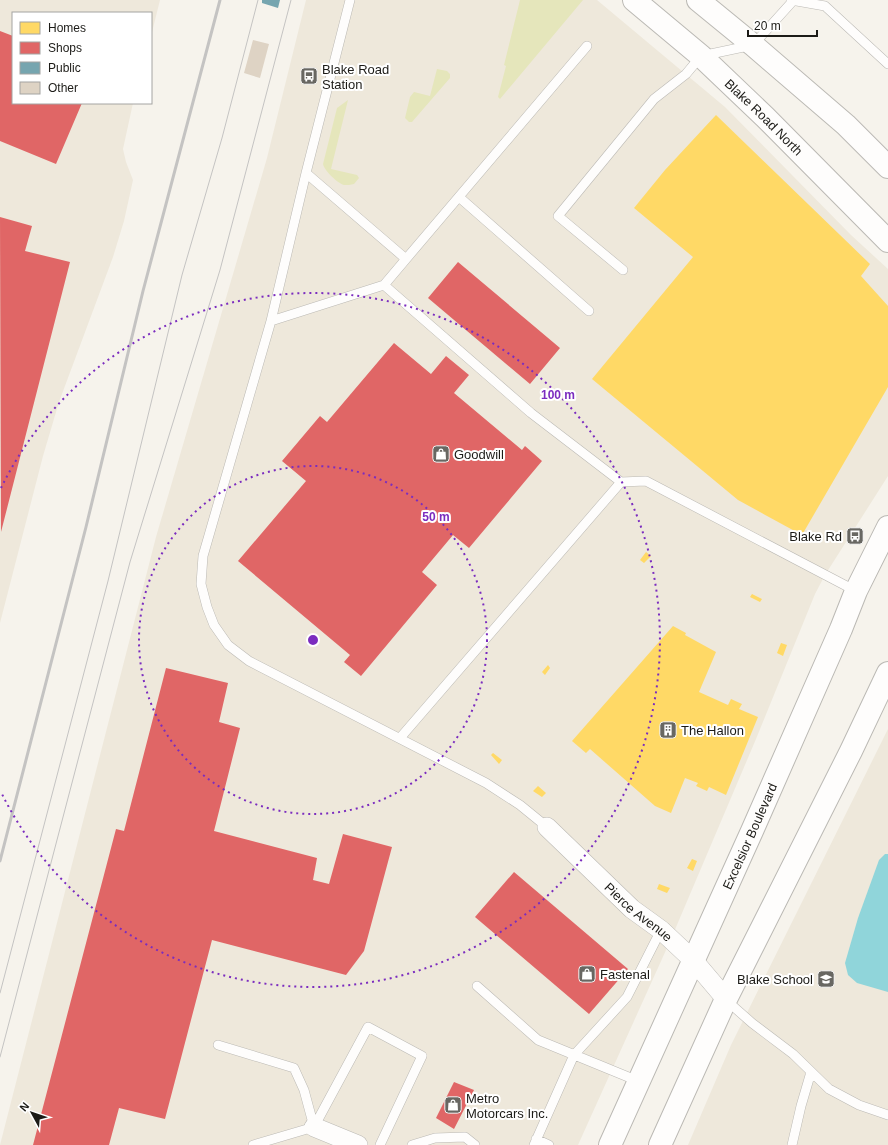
<svg xmlns="http://www.w3.org/2000/svg" width="888" height="1145" font-family="Helvetica,sans-serif">
	<rect width="100%" height="100%" fill="#f6f3ec"/>
	<path fill="#eee8db" d="M0 0H160L151 36V13H13V103H133L123 149 126 162 133 180 124 221 113 257 59 402 43 456 0 623Z
		M306 0H597L725 107 851 235 888 269V476L825 575 815 594 756 739 671 939 578 1145H0L156 537 267 158Z
		M888 729V1145H688L731 1045Z"/>
	<path fill="#e5e6bb" d="M520 0H583L500 99 498 97 506 66 504 65Z
		M437 69 447 71 450 74V78L412 122H409L405 118 410 97 414 92 430 96Z
		M348 100 331 169 357 175 359 178 354 184C351 185 347 185 344 185 337 183 324 170 323 164L337 108Z"/>
	<path fill="#90d5da" d="M885 854H888V992L857 983 848 975 845 963 858 918 879 860Z"/>
	<path fill="#ffd966" d="M716 115 870 264 861 276 888 306V387L802 535 738 500 592 379 693 257 634 208 665 170Z
		M646 552 651 556 644 563 640 560Z
		M752 594 762 599 760 602 750 597Z
		M673 626 686 633 685 635 716 652 699 692 728 705 731 699 742 704 739 709 758 717 726 795 709 787 707 791 696 786 698 783 685 778 671 813 655 806 590 749 586 753 572 741Z
		M781 643 787 645 783 656 777 653Z
		M548 665 550 668 545 675 542 672Z
		M493 753 502 760 499 764 491 755Z
		M538 786 546 793 542 797 533 791Z
		M692 859 697 861 693 871 687 868Z
		M659 884 670 888 667 893 657 889Z"/>
	<path fill="#e06666" d="M0 31 13 36V103H82L56 164 0 141Z
		M0 217 32 226 25 251 70 262 1 532Z
		M458 262 560 348 530 384 428 298Z
		M394 343 431 374 446 356 469 375 454 393 522 450 525 446 542 461 469 548 453 535 422 572 437 585 361 676 344 662 350 655 238 561 306 481 282 461 320 416 327 422Z
		M166 668 228 683 219 722 240 728 214 831 317 858 313 880 329 884 343 834 392 847 364 951 346 975 212 940 165 1119 119 1108 109 1145H33L116 829 124 831Z
		M514 872 628 969 589 1014 475 917Z
		M454 1082 474 1090 454 1129 436 1118Z"/>
	<path fill="#76a5af" d="M262 0H280L278 8 262 3Z"/>
	<path fill="#ded3c4" d="M253 40 269 44 260 78 244 73Z"/>
	<g fill="none" stroke-linecap="round" stroke-linejoin="round">
		<defs>
			<path id="lane" d="M350 0 306 173 271 321 203 556 201 584 207 607 214 625 228 645 249 661 486 783 520 805 547 827
				M791 0 825 6 888 64
				M306 173 406 259 587 46
				M459 197 589 311
				M406 259 384 285 531 413 621 482 646 481 856 591
				M623 270 558 216 654 99 686 74 701 56 753 45 792 2 795 0
				M271 321 384 285
				M400 738 621 482
				M477 986 538 1040 638 1081
				M726 1000 752 1023 793 1054 829 1089 859 1105 888 1115
				M218 1045 294 1068 304 1090 314 1127
				M536 1139 549 1145
				M253 1145 314 1127 368 1027 422 1056 380 1145
				M412 1145 435 1138 465 1137 475 1145
				M534 1145 574 1055 627 997 661 930
				M792 1145 801 1106 811 1072"/>
			<g id="street">
				<path id="s1" d="M547 827 632 909 661 930 693 960 726 999"/>
				<path d="M314 1127 358 1145"/>
			</g>
			<g id="secondary">
				<path id="s2" d="M634 0 701 56 765 117 888 241"/>
				<path d="M698 0 753 45 846 125 888 167"/>
				<path id="s3" d="M610 1145 752 831 841 629 856 591 888 527"/>
				<path d="M660 1145 726 999 851 751 888 673"/>
			</g>
		</defs>
		<use href="#lane" stroke="#bbb9b4" stroke-width="10"/>
		<use href="#street" stroke="#bbb9b4" stroke-width="20"/>
		<use href="#secondary" stroke="#bbb9b4" stroke-width="24"/>
		<use href="#lane" stroke="#fefdfc" stroke-width="9"/>
		<use href="#street" stroke="#fefdfc" stroke-width="19"/>
		<use href="#secondary" stroke="#fefdfc" stroke-width="22"/>
		<path stroke="#c4c3c2" stroke-width="1" d="M0 993 108 581 182 275 222 138 258 0
			M0 1057 130 562 220 270 291 0"/>
		<path stroke="#c4c3c2" stroke-width="3" d="M0 861 86 527 143 291 220 0"/>
	</g>
	<g fill="none" stroke="#7b2cbf" stroke-width="2" stroke-dasharray="2 4">
		<circle cx="313" cy="640" r="174"/>
		<path d="M1 488A347 347 0 1 1 1 792"/>
	</g>
	<defs>
		<symbol id="bus-square" viewBox="-11 -11 22 22"><rect x="-9" y="-9" width="18" height="18" rx="4" fill="#686762" stroke="#fff"/><path d="M-5-6H5V4H4V6H2V4H-2V6H-4V4H-5ZM-3.5-4V0h7V-4ZM-3.5 1.2v1.5H-2V1.2ZM2 1.2v1.5H3.5V1.2Z" fill="#fff"/></symbol>
		<symbol id="shop-square" viewBox="-11 -11 22 22"><rect x="-9" y="-9" width="18" height="18" rx="4" fill="#686762" stroke="#fff"/><path d="M-5-2.5h2.3a2.7 3.5 0 0 1 5.4 0H5L5.5 6h-11ZM-1.5-2.5h3a1.5 2.3 0 0 0-3 0Z" fill="#fff"/></symbol>
		<symbol id="building-square" viewBox="-11 -11 22 22"><rect x="-9" y="-9" width="18" height="18" rx="4" fill="#686762" stroke="#fff"/><path d="M-4-6H4V6H1V3H-1V6H-4ZM-2.5-4.3h1.7v1.8h-1.7ZM.8-4.3h1.7v1.8H.8ZM-2.5-1h1.7V.8h-1.7ZM.8-1h1.7V.8H.8Z" fill="#fff"/></symbol>
		<symbol id="school-square" viewBox="-11 -11 22 22"><rect x="-9" y="-9" width="18" height="18" rx="4" fill="#686762" stroke="#fff"/><path d="M0-5L7-2L0 1L-7-2ZM-4 1L0 2.5L4 1V4Q0 6-4 4Z" fill="#fff"/></symbol>
	</defs>
	<g fill-rule="evenodd">
		<use href="#bus-square" x="299" y="66" width="20" height="20"/>
		<use href="#shop-square" x="431" y="444" width="20" height="20"/>
		<use href="#bus-square" x="845" y="526" width="20" height="20"/>
		<use href="#building-square" x="658" y="720" width="20" height="20"/>
		<use href="#shop-square" x="577" y="964" width="20" height="20"/>
		<use href="#school-square" x="816" y="969" width="20" height="20"/>
		<use href="#shop-square" x="443" y="1095" width="20" height="20"/>
	</g>
	<g text-anchor="middle" stroke-width="4" stroke-linejoin="round" paint-order="stroke">
		<g font-size="13" fill="#1c1b17" stroke="#fff" text-anchor="start">
			<text x="322" y="74">Blake Road<tspan x="322" dy="15">Station</tspan></text>
			<text x="454" y="459">Goodwill</text>
			<text x="842" y="541" text-anchor="end">Blake Rd</text>
			<text x="681" y="735">The Hallon</text>
			<text x="600" y="979">Fastenal</text>
			<text x="813" y="984" text-anchor="end">Blake School</text>
			<text x="466" y="1103">Metro<tspan x="466" dy="15">Motorcars Inc.</tspan></text>
		</g>
		<g font-size="13" fill="#1c1b17" stroke="#fff">
			<text dy="5" stroke="none"><textPath href="#s2" startOffset="175">Blake Road North</textPath></text>
			<text dy="5" stroke="none"><textPath href="#s3" startOffset="339">Excelsior Boulevard</textPath></text>
			<text dy="5" stroke="none"><textPath href="#s1" startOffset="125">Pierce Avenue</textPath></text>
		</g>
	</g>
	<circle cx="313" cy="640" r="6" fill="#7b2cbf" stroke="#fff" stroke-width="2"/>
	<g font-size="12" text-anchor="middle" font-weight="bold" fill="#7b2cbf" stroke="#fff" stroke-width="4" stroke-linejoin="round" paint-order="stroke">
		<text x="558" y="399">100 m</text>
		<text x="436" y="521">50 m</text>
	</g>
	<rect x="12" y="12" width="140" height="92" fill="#ffffff" stroke="#a4a4a2"/>
	<rect x="20" y="22" width="20" height="12" fill="#ffd966" stroke="#a4a4a2"/>
	<text x="48" y="32" font-size="12" fill="#1c1b17">Homes</text>
	<rect x="20" y="42" width="20" height="12" fill="#e06666" stroke="#a4a4a2"/>
	<text x="48" y="52" font-size="12" fill="#1c1b17">Shops</text>
	<rect x="20" y="62" width="20" height="12" fill="#76a5af" stroke="#a4a4a2"/>
	<text x="48" y="72" font-size="12" fill="#1c1b17">Public</text>
	<rect x="20" y="82" width="20" height="12" fill="#ded3c4" stroke="#a4a4a2"/>
	<text x="48" y="92" font-size="12" fill="#1c1b17">Other</text>
	<g transform="translate(32 1113) rotate(310)" stroke="#ffffff" stroke-width="3" paint-order="stroke">
	<path d="M0-3L7 15L0 10L-7 15Z" fill="#1c1b17"/>
	<text y="-6" font-size="11" font-weight="bold" text-anchor="middle" fill="#1c1b17">N</text>
	</g>
	<path d="M748 30v6h69v-6" fill="none" stroke="#1c1b17" stroke-width="2"/>
	<text x="754" y="30" font-size="12" fill="#1c1b17" stroke="#ffffff" stroke-width="3" paint-order="stroke">20 m</text>
</svg>
